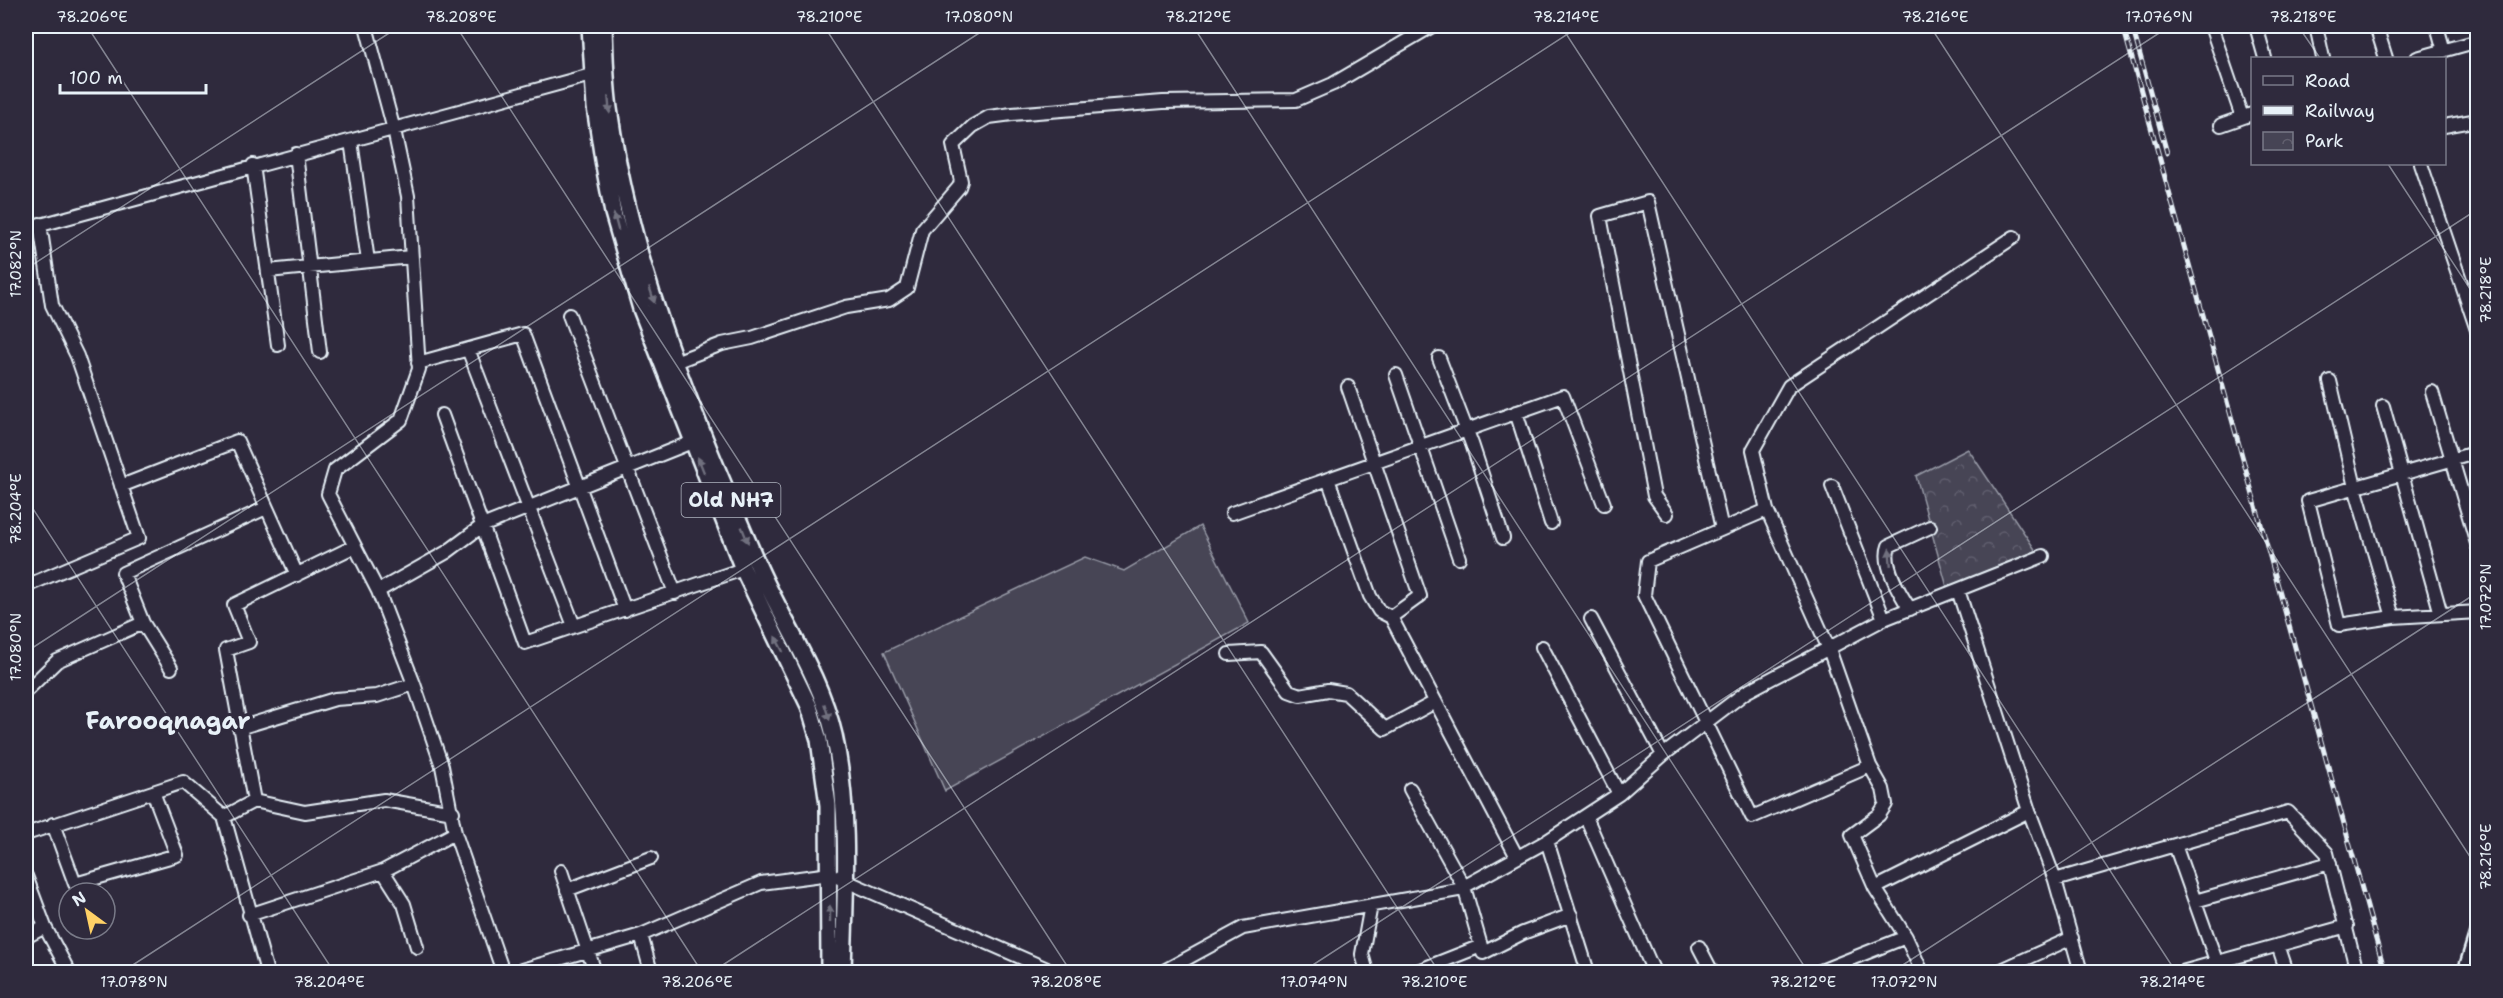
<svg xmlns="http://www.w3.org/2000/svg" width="2503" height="998" font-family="'Shantell Sans',sans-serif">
	<defs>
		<pattern id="park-crowns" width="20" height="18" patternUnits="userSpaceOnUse" patternTransform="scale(1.5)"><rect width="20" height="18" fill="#464455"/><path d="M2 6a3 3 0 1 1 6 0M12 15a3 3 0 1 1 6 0" fill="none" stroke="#615f6e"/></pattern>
	</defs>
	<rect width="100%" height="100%" fill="#2f2a3d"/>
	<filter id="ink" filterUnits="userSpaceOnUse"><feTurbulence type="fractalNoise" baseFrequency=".0167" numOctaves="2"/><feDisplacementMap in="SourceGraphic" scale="12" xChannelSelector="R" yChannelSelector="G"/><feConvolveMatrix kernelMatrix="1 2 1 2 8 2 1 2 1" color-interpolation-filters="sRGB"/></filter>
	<g filter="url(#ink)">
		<path fill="#464455" stroke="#979aa6" stroke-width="1.5" d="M1200 526 1249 623 945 791 884 652 1085 557 1124 571Z"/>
		<path fill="url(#park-crowns)" stroke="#979aa6" stroke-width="1.5" d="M1968 449 2036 551 1947 587 1916 476Z"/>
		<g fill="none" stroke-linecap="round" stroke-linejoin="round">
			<defs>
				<path id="minor" d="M366 26 394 130 408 196 419 369 401 420 335 470 328 494 378 591 414 684 442 766 455 833 503 972
					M2211 26 2242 117
					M2256 26 2265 58
					M2316 26 2323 58
					M2376 26 2386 58
					M2437 26 2444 51
					M2417 58 2478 41
					M2221 125 2252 114
					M2444 126 2478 120
					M351 141 368 261
					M296 154 320 352
					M2421 164 2478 333
					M253 165 278 345
					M26 229 602 72
					M268 271 411 257
					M569 315 675 593
					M468 349 574 626
					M1439 358 1472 444 1503 538
					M675 362 722 344 752 338 846 307 889 300 907 288 922 230 959 187 961 181 953 145 973 126 989 117 1012 114 1163 102 1296 100 1333 84 1432 26
					M418 363 523 334 625 610
					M1396 375 1459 558
					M2330 381 2355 487 2393 617 2478 612
					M1348 387 1420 596 1391 617
					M2432 392 2478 547
					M2383 406 2441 614
					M1516 412 1551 523
					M442 415 525 643 743 569
					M1328 479 1370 596 1379 611 1391 617 1517 857
					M121 486 237 441 297 575
					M1832 486 1884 619
					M1767 510 1829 649 1870 766 1883 789 1886 804 1879 815 1852 835 1875 888
					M1232 513 1563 396 1604 504
					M1667 514 1654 496 1600 216 1648 202 1722 529
					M26 586 139 538 77 356 52 305 40 224
					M1958 590 2029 811
					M378 591 447 552 482 526 692 442
					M1910 609C1900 594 1882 564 1889 546L1930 527
					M2393 617 2339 625 2308 501 2478 452
					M1591 619 1663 755
					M143 623 123 573 266 508
					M1542 647 1619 794
					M1229 654 1261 652 1289 691 1300 695 1328 690 1346 693 1385 729 1435 702
					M26 691 57 661 143 623 171 668
					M239 728 335 699 377 696 414 684
					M1870 766 1752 817 1644 595 1648 561 1767 510 1753 450 1789 386 2014 237
					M1410 789 1464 887 1483 953 1523 933 1571 915
					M254 801 305 812 384 800 453 812
					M1586 817 1654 972
					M53 824 75 884 177 855 153 792
					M26 834 183 782 224 817
					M1547 841 1588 972
					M2175 845 2220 972
					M383 871 404 904 417 947
					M561 871 595 972
					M26 876 45 927 26 937
					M2055 880 2288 812 2327 853 2357 972
					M567 890 651 858
					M2195 901 2330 863
					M249 915 383 871 455 833
					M45 927 69 972
					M641 935 651 972
					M1906 937 1875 888 2029 811 2055 880 2081 972
					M2278 945 2287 972
					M1699 947 1712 972
					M267 972 224 817 254 801 226 650 249 642 234 605 353 547
					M515 972 641 935 761 883 830 874 1054 972
					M1162 972 1243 928 1458 890 1547 841 1619 794 1663 755 1746 692 1884 619 2043 556
					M1367 972 1362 954 1371 905
					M1415 972 1481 946
					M1818 972 1906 937 1922 972
					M1997 972 2072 938
					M2182 972 2347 926"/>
				<path id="major" d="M590 26 595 107 603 160 613 213 641 309 743 569 809 706 819 740 828 805 829 972
					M604 26C605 55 605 85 610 115 632 271 695 419 757 563 781 619 820 674 834 735 851 812 845 894 843 972
					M2466 972 2478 933"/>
			</defs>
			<use href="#minor" stroke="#e8f1f8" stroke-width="16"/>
			<use href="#major" stroke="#e8f1f8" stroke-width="20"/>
			<use href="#minor" stroke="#2f2a3d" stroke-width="12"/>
			<use href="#major" stroke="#2f2a3d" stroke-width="15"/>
			<defs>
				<path id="rail" d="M2123 26 2385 972
					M2132 26 2167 153"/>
			</defs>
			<use href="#rail" stroke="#e8f1f8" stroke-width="5"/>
			<use href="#rail" stroke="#2f2a3d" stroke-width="3" stroke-dasharray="9" stroke-linecap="butt"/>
		</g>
		<defs><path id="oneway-solid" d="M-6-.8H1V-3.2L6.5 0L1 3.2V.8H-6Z" transform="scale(1.5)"/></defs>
		<g fill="#70707e">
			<use href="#oneway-solid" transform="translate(609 105) rotate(85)"/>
			<use href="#oneway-solid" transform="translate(616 222) rotate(-105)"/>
			<use href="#oneway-solid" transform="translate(652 295) rotate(72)"/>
			<use href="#oneway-solid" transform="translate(701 465) rotate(-112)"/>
			<use href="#oneway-solid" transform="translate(745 535) rotate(68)"/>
			<use href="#oneway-solid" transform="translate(1890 557) rotate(-95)"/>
			<use href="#oneway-solid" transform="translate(779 644) rotate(-118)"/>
			<use href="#oneway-solid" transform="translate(827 712) rotate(72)"/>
			<use href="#oneway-solid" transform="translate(830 914) rotate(-90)"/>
		</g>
	</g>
	<path fill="none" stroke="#e8f1f8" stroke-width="1.5" stroke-opacity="0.45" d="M87 26 702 972M456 26 1071 972M824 26 1439 972M1193 26 1808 972M1561 26 2176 972M1930 26 2478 869M2298 26 2320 58M2388 164 2478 301M26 269 400 26M26 498 334 972M26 652 990 26M122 972 1580 26M712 972 2170 26M1302 972 2478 209M1892 972 2478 592"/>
	<g text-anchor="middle" stroke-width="6" stroke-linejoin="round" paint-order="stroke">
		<rect fill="#2f2a3d" stroke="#b0b5c0" stroke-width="1.5" x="681.5" y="483" width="99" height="34" rx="4.5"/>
		<g font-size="20" font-weight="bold" fill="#e8f1f8">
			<text x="731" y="507">Old NH7</text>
		</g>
		<g font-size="24" font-weight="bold" fill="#e8f1f8" stroke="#2f2a3d">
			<text x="168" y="729">Farooqnagar</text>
		</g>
	</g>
	<rect width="2503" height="998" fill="none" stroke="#2f2a3d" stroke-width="66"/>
	<rect x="2251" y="57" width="195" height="108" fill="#2f2a3d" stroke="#797a88" stroke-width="1.5"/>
	<rect x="2263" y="76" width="30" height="9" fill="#2f2a3d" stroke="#797a88" stroke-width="1.5"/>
	<text x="2305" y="87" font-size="18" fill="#e8f1f8">Road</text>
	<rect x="2263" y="106" width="30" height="9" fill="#e8f1f8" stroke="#797a88" stroke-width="1.5"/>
	<text x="2305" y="117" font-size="18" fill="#e8f1f8">Railway</text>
	<rect x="2263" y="132" width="30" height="18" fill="url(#park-crowns)" stroke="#797a88" stroke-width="1.5"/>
	<text x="2305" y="147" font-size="18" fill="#e8f1f8">Park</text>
	<g transform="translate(87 911) rotate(327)"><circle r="28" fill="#2f2a3d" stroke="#797a88" stroke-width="1.5"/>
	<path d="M0-4.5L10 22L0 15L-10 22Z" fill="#ffd166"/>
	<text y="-9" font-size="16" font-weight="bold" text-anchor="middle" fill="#e8f1f8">N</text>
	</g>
	<path d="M60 84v9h146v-9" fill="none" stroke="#e8f1f8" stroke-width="3"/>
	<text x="69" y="84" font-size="18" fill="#e8f1f8" stroke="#2f2a3d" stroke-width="4.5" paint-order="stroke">100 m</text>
	<rect x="33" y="33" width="2437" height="932" fill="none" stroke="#e8f1f8" stroke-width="2"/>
	<g font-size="15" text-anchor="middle" fill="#e8f1f8">
		<text x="92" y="22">78.206°E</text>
		<text x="461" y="22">78.208°E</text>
		<text x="829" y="22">78.210°E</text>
		<text x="979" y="22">17.080°N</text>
		<text x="1198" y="22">78.212°E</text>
		<text x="1566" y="22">78.214°E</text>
		<text x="1935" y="22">78.216°E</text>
		<text x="2159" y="22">17.076°N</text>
		<text x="2303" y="22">78.218°E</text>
		<text transform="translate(16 264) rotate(-90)" y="5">17.082°N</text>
		<text transform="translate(2486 290) rotate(-90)" y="5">78.218°E</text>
		<text transform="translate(16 509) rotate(-90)" y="5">78.204°E</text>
		<text transform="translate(2486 597) rotate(-90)" y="5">17.072°N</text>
		<text transform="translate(16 647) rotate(-90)" y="5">17.080°N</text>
		<text transform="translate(2486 857) rotate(-90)" y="5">78.216°E</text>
		<text x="134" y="987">17.078°N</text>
		<text x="329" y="987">78.204°E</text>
		<text x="697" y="987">78.206°E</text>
		<text x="1066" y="987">78.208°E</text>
		<text x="1314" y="987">17.074°N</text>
		<text x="1434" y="987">78.210°E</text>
		<text x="1803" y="987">78.212°E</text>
		<text x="1904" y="987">17.072°N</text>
		<text x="2172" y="987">78.214°E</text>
	</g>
</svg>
